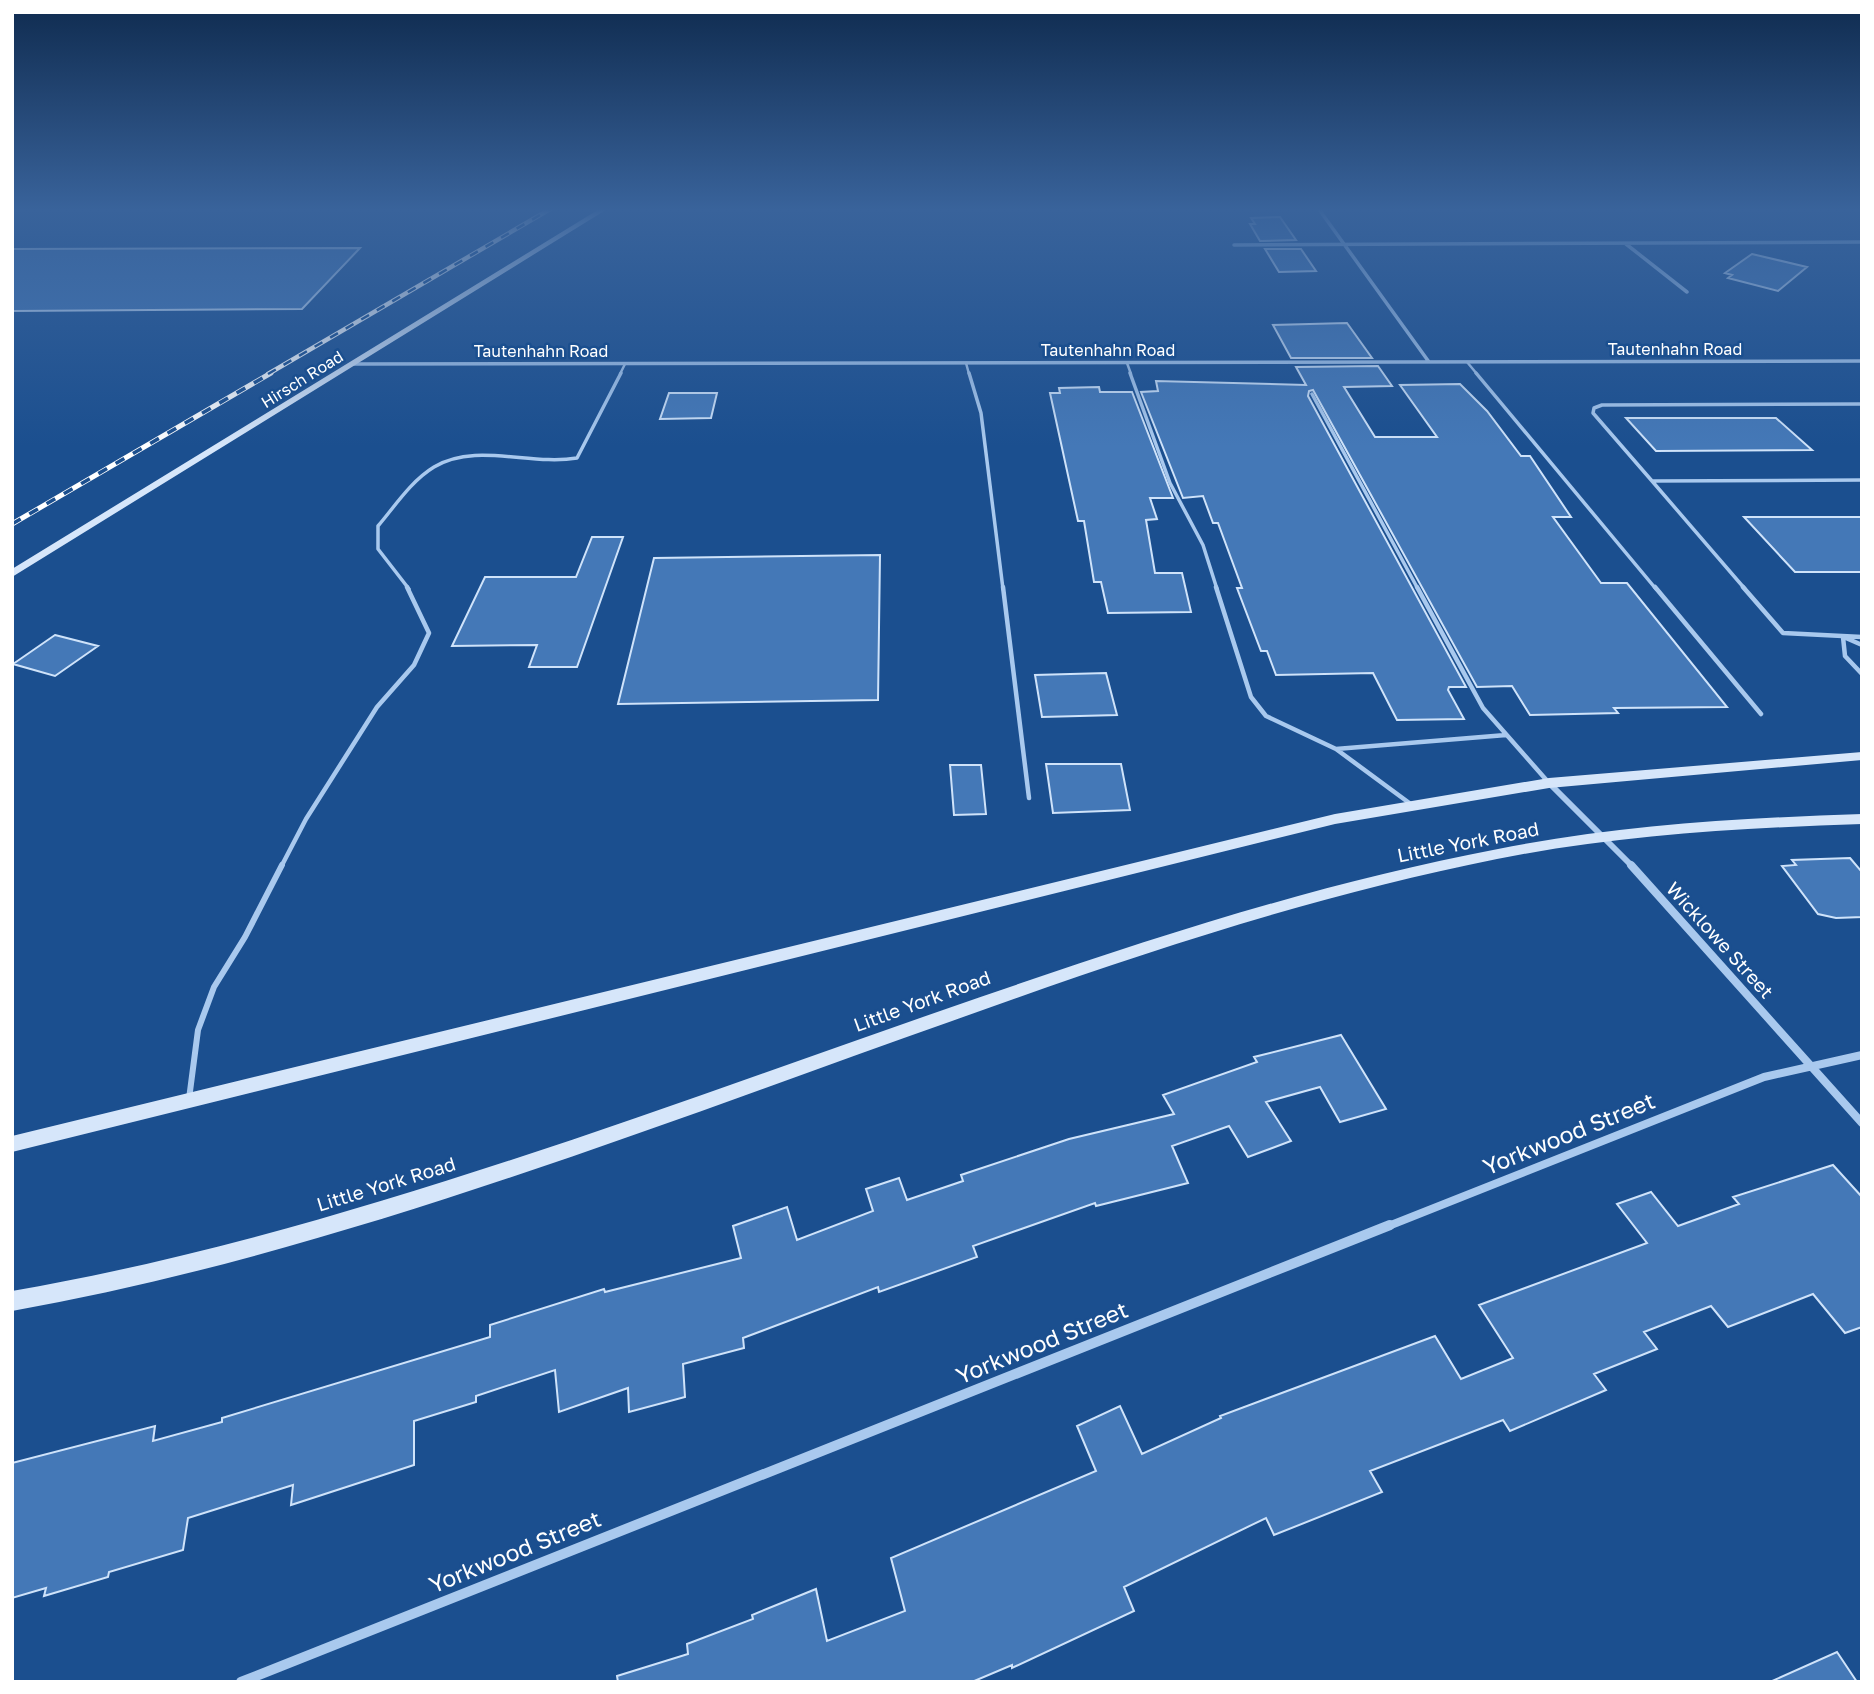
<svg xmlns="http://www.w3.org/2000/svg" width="1874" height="1694" font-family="'Golos Text',sans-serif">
	<rect width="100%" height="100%" fill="#1b4f8f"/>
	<path fill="#4478b7" stroke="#cfe3fa" stroke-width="2" d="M1280 217 1296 240 1260 241 1250 224H1255L1251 218Z
		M360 248 302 309 12 311V249Z
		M1265 249H1301L1316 271 1279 272Z
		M1752 254 1807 267 1778 291 1728 278 1732 275 1725 273Z
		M1347 323 1372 358H1291L1273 325Z
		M1378 366 1392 386 1344 387 1375 437H1437L1400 385 1460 384 1487 411 1521 456H1530L1571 517H1553L1601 583H1627L1727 707 1614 708 1618 713 1530 715 1512 686 1477 687 1313 390 1309 391 1308 396 1466 687H1449L1448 690 1464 719 1397 720 1373 673 1276 675 1267 651H1261L1237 588H1242L1218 523H1213L1203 496 1183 498 1141 392 1158 391 1156 381 1306 385 1296 367Z
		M1099 387 1100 392H1132L1173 498H1150L1157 519 1146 520 1155 573H1182L1191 612 1108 613 1101 582H1094L1084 521H1078L1050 393H1060L1059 388Z
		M669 393H717L711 418 660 419Z
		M1626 418H1776L1812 450 1656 451Z
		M1744 517H1862V572H1795Z
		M592 537H623L577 667H529L537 645 452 646 485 577H576Z
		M880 555 878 700 618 704 654 558Z
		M55 635 98 646 55 676 13 664Z
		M1106 673 1117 715 1042 717 1035 675Z
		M1046 764H1121L1130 810 1053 813Z
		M950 765H981L986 814 954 815Z
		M1850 858 1862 872V917L1836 918 1818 914 1782 866 1796 865 1792 860Z
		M1341 1035 1386 1109 1340 1122 1320 1087 1266 1102 1291 1141 1248 1157 1229 1126 1172 1146 1188 1183 1096 1206 1095 1203 973 1246 977 1257 879 1292 878 1287 743 1338 744 1348 683 1364 685 1397 629 1412 628 1388 559 1412 555 1370 476 1396V1402L414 1421V1465L291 1505 293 1485 188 1518 183 1550 109 1572 108 1577 44 1596 46 1588 12 1598V1463L155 1426 153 1441 222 1422V1418L490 1337V1325L604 1289 605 1292 741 1258 733 1226 787 1207 797 1240 873 1211 866 1189 899 1178 907 1200 963 1181 961 1175 1069 1139 1174 1114 1163 1095 1257 1062 1254 1057Z
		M1833 1165 1862 1197V1327L1845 1333 1813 1294 1728 1327 1711 1306 1644 1332 1657 1349 1594 1374 1606 1390 1510 1431 1503 1420 1370 1471 1382 1492 1274 1535 1266 1518 1124 1587 1134 1611 1012 1668V1665L972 1682H618L617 1676 688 1654 687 1644 753 1619 752 1615 816 1589 827 1641 905 1611 891 1558 1096 1471 1077 1426 1120 1406 1142 1454 1221 1418 1220 1416 1435 1336 1461 1379 1513 1358 1479 1305 1647 1243 1617 1204 1651 1192 1678 1226 1739 1204 1733 1197Z
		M1837 1652 1857 1682H1770Z"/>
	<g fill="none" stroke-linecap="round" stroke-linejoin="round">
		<path stroke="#a9c9ee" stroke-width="2.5" d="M1467 362 1477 374
			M966 363 969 374
			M1127 363 1131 374
			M620 374 625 364"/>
		<path stroke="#a9c9ee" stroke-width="3.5" d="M969 373 981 413 1003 589
			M1130 373 1170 483 1203 545 1217 589
			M1476 373 1656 589
			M1312 394 1418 589
			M1652 481 1593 413 1594 408 1602 405 1862 404
			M409 589 378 549V526C395 506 411 481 434 467 476 442 530 466 577 458L621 373
			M1745 589 1652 481 1862 480"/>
		<path stroke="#a9c9ee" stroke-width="4.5" d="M1003 587 1029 798
			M1216 587 1251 697 1266 716 1336 749 1412 805
			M1417 587 1483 708 1549 783
			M1655 587 1761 714
			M1743 587 1783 633 1862 637
			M1843 637 1845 656 1862 674
			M1846 638 1862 645
			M1336 749 1506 735
			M281 867 306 819 377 707 414 665 429 633 407 587"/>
		<path stroke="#a9c9ee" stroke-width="6" d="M189 1099 198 1030 214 987 245 937 282 865"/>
		<path stroke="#a9c9ee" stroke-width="3.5" d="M1318 208 1429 362
			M1626 244 1687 292
			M1234 245 1862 242
			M354 364 1862 361"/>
		<path stroke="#a9c9ee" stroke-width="6" d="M1549 783 1633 867"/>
		<path stroke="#a9c9ee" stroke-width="8" d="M1631 865 1862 1123
			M1386 1227 1764 1077 1862 1055"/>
		<path stroke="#a9c9ee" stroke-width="10" d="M241 1682 1390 1225"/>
		<path fill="#d6e6fa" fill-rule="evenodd" d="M601 208H609L12 577V569Z
			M1862 752V760L1549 788 1335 824 12 1152V1136L1335 814 1549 778Z
			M1862 814V824C1740 828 1617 835 1497 859 1311 896 1130 957 952 1021 646 1129 332 1254 12 1311V1291C329 1236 640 1115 943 1010 1125 947 1308 885 1498 849 1618 825 1740 818 1862 814Z"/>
		<defs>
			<path id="rail-far1" d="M268 374 552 208"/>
			<path id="rail" d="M12 524 271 373"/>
		</defs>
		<use href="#rail-far1" stroke="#fff" stroke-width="4.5"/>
		<use href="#rail" stroke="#fff" stroke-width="5"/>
		<use href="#rail-far1" stroke="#1b4f8f" stroke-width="2.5" stroke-dasharray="9" stroke-linecap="butt"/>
		<use href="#rail" stroke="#1b4f8f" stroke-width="3.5" stroke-dasharray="10" stroke-linecap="butt"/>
	</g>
	<linearGradient id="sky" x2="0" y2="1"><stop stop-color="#0f2b4f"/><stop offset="0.47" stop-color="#39639b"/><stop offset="1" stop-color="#39639b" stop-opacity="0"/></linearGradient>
	<rect width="1874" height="446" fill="url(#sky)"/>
	<g text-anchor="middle" stroke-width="5" stroke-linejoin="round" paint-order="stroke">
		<g font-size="16" fill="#fff" stroke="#1b4f8f">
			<text x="1675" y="355">Tautenhahn Road</text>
			<text x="1108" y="356">Tautenhahn Road</text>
			<text x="541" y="357">Tautenhahn Road</text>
			<text transform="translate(302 379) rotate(-32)" y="6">Hirsch Road</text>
		</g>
		<g font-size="19" fill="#fff" stroke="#1b4f8f">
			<text transform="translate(1468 842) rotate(-11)" y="7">Little York Road</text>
			<text transform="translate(1720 940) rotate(48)" y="7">Wicklowe Street</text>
			<text transform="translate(922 1001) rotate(-20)" y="7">Little York Road</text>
			<text transform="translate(386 1184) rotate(-17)" y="7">Little York Road</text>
		</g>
		<g font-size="23" fill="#fff" stroke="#1b4f8f">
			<text transform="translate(1569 1134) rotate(-22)" y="8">Yorkwood Street</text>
			<text transform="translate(1042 1343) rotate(-22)" y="8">Yorkwood Street</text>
			<text transform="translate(515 1552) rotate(-22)" y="8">Yorkwood Street</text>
		</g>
	</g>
	<rect width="1874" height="1694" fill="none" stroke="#ffffff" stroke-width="28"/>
</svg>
